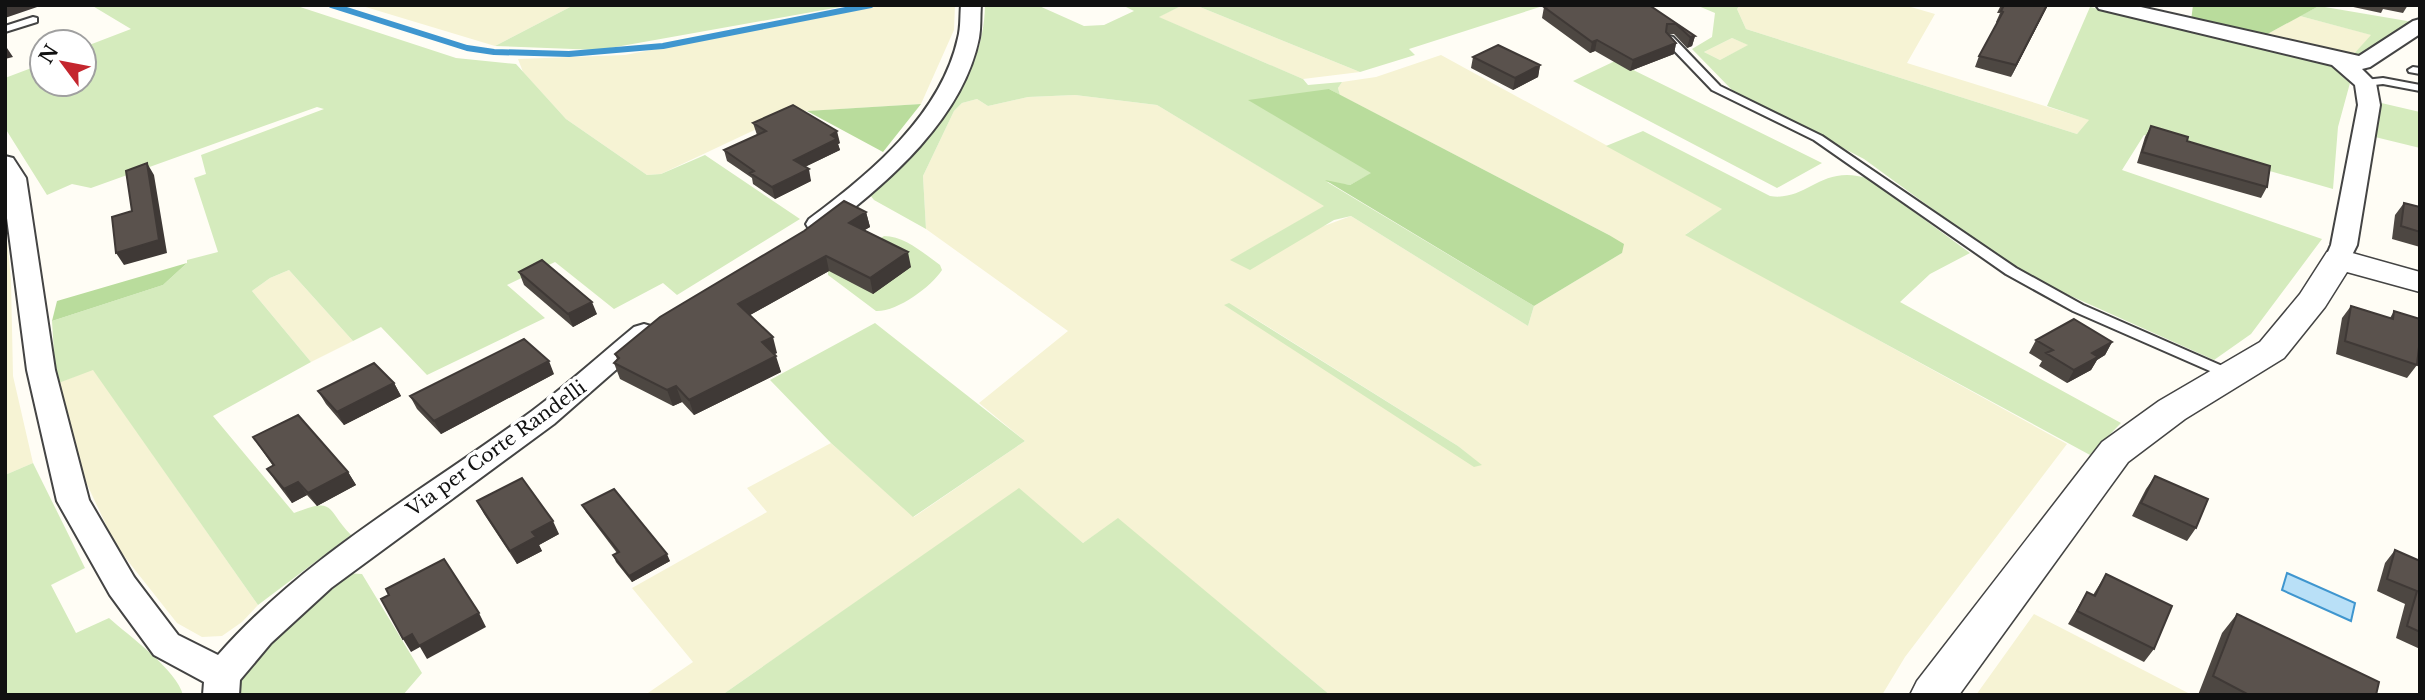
<svg xmlns="http://www.w3.org/2000/svg" width="2425" height="700" font-family="'Libre Baskerville',serif">
	<rect width="100%" height="100%" fill="#fffdf5"/>
	<path fill="#f6f3d4" fill-rule="evenodd" d="M359 5H574L495 46Z
		M885 5H955L954 30 921 104 793 112 661 174 647 175 566 119 523 72 518 59 625 55Z
		M1183 5H1195L1360 72 1303 79 1158 17Z
		M1740 5H1904L1935 14 1907 63 2090 120 2077 134 1746 29 1737 9Z
		M2300 16 2372 35 2352 56 2262 37Z
		M1732 38 1749 45 1720 60 1704 52Z
		M1441 55 1723 209 1686 234 2067 444 1905 657 1882 695H1330L1118 519 1083 543 1019 489 722 695H645L693 662 632 588 767 512 747 488 831 443 914 517 1025 441 979 403 1068 331 926 229 923 176 954 111 962 103 977 99 988 106 1028 97 1075 95 1157 105 1325 206 1231 260 1351 216 1528 326 1534 306 1622 253 1609 235 1340 95 1338 88 1342 82 1376 77ZM1230 303 1458 446 1481 465Z
		M5 219 11 280 13 376 33 463 5 475Z
		M289 270 353 341 311 362 252 291 270 278Z
		M93 369 258 605 242 622 222 636 202 637 177 623 116 546 77 463 56 384Z
		M2034 614 2192 695H1976Z"/>
	<path fill="#d5ebbd" fill-rule="evenodd" d="M91 5H294L456 58 516 64 566 119 647 175 661 174 705 155 800 219 677 295 663 283 614 309 555 262 507 285 545 318 427 375 381 327 353 341 289 270 270 278 252 291 311 362 213 416 294 513C336 497 325 508 351 535L258 605 93 370 56 384 52 321 163 285 187 263V260L218 252 194 178 206 174 201 155 324 109 317 107 91 188 72 184 47 195 5 128V78L42 64V84H84V47L131 29Z
		M574 5H851L599 50 495 46Z
		M985 5H1037L1084 26 1104 25 1134 11 1122 5H1183L1159 17 1303 79 1308 85 1342 82 1338 88 1340 95 1329 89 1372 173 1350 185 1327 182 1534 306 1528 326 1351 216 1334 220 1250 270 1230 260 1324 206 1157 105 1075 95 1028 97 988 106 977 99 962 103 954 111 923 176 926 229 874 200 870 195C924 145 984 83 985 5Z
		M1195 5H1546L1409 49 1415 55 1360 72Z
		M1696 5H1740L1737 9 1746 29 2077 134 2089 120 2047 106 2090 7 2310 57 2331 66 2350 83 2338 127 2333 189 2144 135 2122 170 2322 239 2251 334 2214 360 2044 284 1986 248 1864 159 1733 91 1692 49 1712 37 1715 13ZM1732 38 1748 45 1720 60 1704 52Z
		M2319 6 2413 22 2367 57 2352 56 2371 35 2300 16Z
		M1615 61 1822 163 1777 188 1573 81Z
		M2377 102 2420 112V148L2371 136Z
		M1643 131 1770 196C1808 202 1821 163 1869 179L1970 253 1930 274 1900 302 2121 423 2090 455 1685 235 1722 209 1606 146Z
		M884 236C905 236 923 253 940 265L942 270C931 287 897 312 876 311L828 275V271Z
		M1229 303 1458 446 1482 465 1474 467 1224 305Z
		M875 323 1025 441 913 517 831 443 770 380Z
		M33 463 85 568 51 585 76 633 109 618C129 636 177 670 183 695H5V475Z
		M1019 488 1083 543 1118 518 1330 695H722Z
		M345 573 362 574 422 673 403 695H239L237 679 268 637Z"/>
	<path fill="#b9dc9c" d="M2193 5H2317L2319 6 2262 37 2191 21Z
		M1329 89 1609 235 1624 244 1622 253 1534 306 1325 180 1350 185 1371 173 1248 100Z
		M921 104 883 152 807 111Z
		M187 263 163 285 52 321 57 301Z"/>
	<path fill="#b9e0f7" stroke="#3f96cf" stroke-width="2" d="M2287 573 2355 603 2351 621 2282 590Z"/>
	<g fill="none" stroke-linecap="round" stroke-linejoin="round">
		<path stroke="#3f96cf" stroke-width="6" d="M331 5 467 48 494 52 569 54 663 46 871 5"/>
		<defs>
			<path id="service" d="M33 17 37 18V22L5 32V26Z
				M1669 36 1673 37 1720 86 1822 136 2016 268 2083 305 2236 372 2238 375 2236 378H2226L2073 311 2006 274 1814 140 1712 90 1665 41V37Z
				M2413 67 2420 68V74L2409 72 2408 70Z
				M2383 78 2420 85V91L2383 84 2365 86 2360 83 2365 80Z"/>
			<path id="minor" d="M961 5H981C980 16 981 27 979 38 963 118 889 182 827 229L818 231 809 229 806 224 809 219C870 174 941 115 958 38 961 27 960 16 961 5Z
				M2096 5H2132L2359 56 2413 21 2420 19V34L2370 67 2362 69 2376 83 2380 105 2357 245 2347 265 2338 267 2329 265 2325 259 2331 245 2358 105 2355 85 2332 65 2099 9Z
				M5 156 13 158 26 178 55 370 89 500 134 577 178 635 218 655C306 555 425 490 532 411 567 385 600 355 634 327L644 324 654 327 658 333 554 424 331 588 271 643 240 680 239 695H203L204 682 154 655 110 595 57 501 27 370 5 203Z"/>
			<path id="tertiary" d="M2338 249 2420 272V292L2347 272 2325 307 2284 358 2185 419 2128 462 1959 695H1910L1917 681 2102 442 2159 401 2260 342 2300 294 2327 252Z"/>
		</defs>
		<use href="#service" stroke="#444" stroke-width="4"/>
		<use href="#minor" stroke="#444" stroke-width="4"/>
		<use href="#tertiary" stroke="#444" stroke-width="3"/>
		<use href="#service" fill="#fff" fill-rule="evenodd"/>
		<use href="#minor" fill="#fff" fill-rule="evenodd"/>
		<use href="#tertiary" fill="#fff" fill-rule="evenodd"/>
	</g>
	<path fill="#4d4742" d="M1649 5 1695 36 1692 46 1687 48 1674 34H1668L1676 43 1674 54 1630 71 1595 51 1590 53 1542 18 1544 7Z
		M2001 5H2048L2011 77 1975 67 1979 56 1997 23 1996 22 2000 13H1997Z
		M2344 5H2408L2403 13 2383 9 2381 13Z
		M1473 57 1540 65 1538 77 1513 90 1471 68Z
		M753 123 840 143 838 144 840 150 805 167 811 181 775 199 753 184 752 178 727 161 724 150 757 135Z
		M2151 126 2267 187 2261 198 2137 163 2145 137Z
		M2404 203 2420 207V247L2392 239 2395 215Z
		M866 212 870 227 864 230 911 267 873 294 829 271 750 315 777 353 774 354 781 372 694 415 682 402 673 406 620 379 614 363 617 359 615 354Z
		M519 272 597 314 573 327 524 285Z
		M2351 306 2390 318 2394 311 2417 365 2407 378 2336 354 2342 318Z
		M2036 340 2112 342 2105 355 2097 360 2091 370 2067 383 2039 366 2042 361 2029 353Z
		M554 374 441 434 417 409 410 396Z
		M394 383 401 396 344 425 326 404 318 391Z
		M253 437 348 472 356 485 317 506 307 495 292 503 276 482 267 469 273 466Z
		M2155 476 2196 528 2187 541 2132 516 2146 489Z
		M477 501 559 534 539 545 542 551 517 564 484 514Z
		M582 505 670 561 632 582 616 562 613 555 617 553 586 512Z
		M2395 550 2420 561V649L2396 638 2405 604 2377 591 2385 563Z
		M2106 574 2154 649 2144 662 2068 624 2087 592 2093 595Z
		M2237 614 2376 695H2198L2222 633Z"/>
	<path fill="#3f3936" d="M5 5H43L5 18Z
		M2047 5H2048L2011 77 2016 65Z
		M1695 36 1692 46 1687 48 1690 37Z
		M1597 40 1595 51 1590 53 1592 42Z
		M1676 43 1674 54 1630 71 1633 60Z
		M5 45 13 57 5 59Z
		M1540 65 1538 77 1513 90 1515 78Z
		M837 131 840 143 838 144 840 150 796 171 794 160 831 135Z
		M147 163 154 175 167 253 124 265 116 253 159 240Z
		M809 169 811 181 775 199 772 187Z
		M866 212 870 227 852 238 849 223Z
		M908 252 911 267 873 294 870 278Z
		M826 256 829 271 743 319 738 304Z
		M592 302 597 314 573 327 568 314Z
		M773 337 777 353 766 358 762 342Z
		M2112 342 2105 355 2097 360 2091 370 2067 383 2074 370 2092 353Z
		M776 356 781 372 694 415 689 400Z
		M549 361 554 374 441 434 434 421Z
		M394 383 401 396 344 425 337 412Z
		M676 386 682 402 673 406 667 390Z
		M348 472 356 485 317 506 308 493Z
		M298 482 307 495 292 503 284 489Z
		M553 521 559 534 539 545 542 551 517 564 510 551 532 532Z
		M667 554 670 561 632 582 629 576Z
		M479 613 486 627 427 659 420 647 411 652 403 639 412 634Z"/>
	<path fill="#5a524d" stroke="#3f3936" stroke-width="2" d="M1553 5H1649L1695 36 1690 37 1676 24H1667L1666 32 1676 43 1633 60 1597 40 1592 42 1544 7Z
		M2004 5H2047L2016 65 1979 56 2003 12 2001 11Z
		M1498 45 1540 65 1515 78 1473 57Z
		M793 105 837 131 831 135 837 139 794 160 809 169 772 187 750 173 754 171 724 150 766 131 753 123Z
		M2151 126 2188 137 2187 141 2270 166 2267 187 2142 152Z
		M147 163 159 240 116 253 112 217 132 211 126 171Z
		M844 201 866 212 849 223 908 252 870 278 826 256 738 304 773 337 762 342 776 356 689 400 676 386 667 390 614 363 619 358 615 354 660 317 804 231Z
		M2404 203 2420 207V232L2401 226Z
		M542 260 592 302 568 314 519 272Z
		M2351 306 2393 319 2394 311 2420 319V338L2417 365 2345 341Z
		M2074 319 2112 342 2092 353 2098 357 2074 370 2046 353 2053 350 2036 340Z
		M524 339 549 361 434 421 410 396Z
		M374 363 394 383 337 412 318 391Z
		M298 415 348 472 308 493 298 482 284 489 267 469 274 465 253 437Z
		M2155 476 2208 499 2196 528 2141 503Z
		M522 478 553 521 532 532 536 537 510 551 477 501Z
		M614 489 667 554 629 576 613 555 619 552 582 505Z
		M2395 550 2420 561V632L2407 626 2417 591 2387 579Z
		M444 559 479 613 419 646 412 634 403 639 381 599 389 595 386 589Z
		M2106 574 2172 606 2154 649 2077 611 2087 592 2095 596Z
		M2237 614 2379 682 2376 695H2249L2213 676Z"/>
	<g text-anchor="middle" stroke-width="7" stroke-linejoin="round" paint-order="stroke">
		<g font-size="19" fill="#111" stroke="#fff">
			<text transform="translate(496 448) rotate(-36)" y="7">Via per Corte Randelli</text>
		</g>
	</g>
	<rect width="2425" height="700" fill="none" stroke="#111111" stroke-width="14"/>
	<g transform="translate(63 63) rotate(302)"><circle r="33" fill="#ffffff" stroke="#a0a0a0" stroke-width="2"/>
	<path d="M0-5L12 26L0 18L-12 26Z" fill="#c4262e"/>
	<text y="-10" font-size="19" font-weight="bold" text-anchor="middle" fill="#111111">N</text>
	</g>
</svg>
